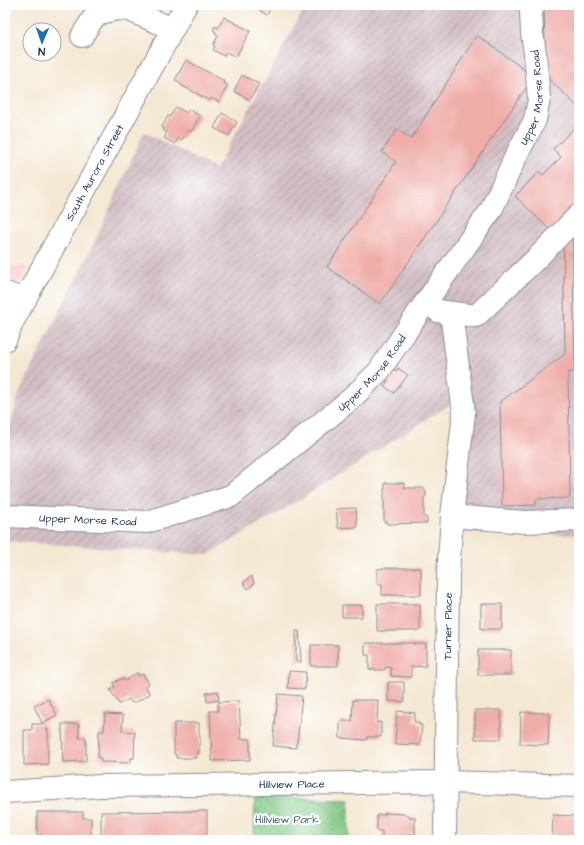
<svg xmlns="http://www.w3.org/2000/svg" width="584" height="845" font-family="'Architects Daughter',sans-serif">
	<defs>
		<pattern id="industrial-furrows" width="10" height="10" patternUnits="userSpaceOnUse"><rect width="10" height="10" fill="#d2bec3"/><path d="M-1 1l2-2M0 10L10 0M9 11l2-2" fill="none" stroke="#aa9ba2"/></pattern>
		<pattern id="grass-dots" width="8" height="8" patternUnits="userSpaceOnUse"><rect width="8" height="8" fill="#81ca86"/><path d="M2 2h.1M6 6h.1" fill="none" stroke="#69a471" stroke-width="1.8" stroke-linecap="round"/></pattern>
	</defs>
	<rect width="100%" height="100%" fill="#fff"/>
	<filter id="ink" filterUnits="userSpaceOnUse"><feTurbulence type="fractalNoise" baseFrequency=".025" numOctaves="2"/><feDisplacementMap in="SourceGraphic" scale="8" xChannelSelector="R" yChannelSelector="G"/><feConvolveMatrix kernelMatrix="1 2 1 2 8 2 1 2 1" color-interpolation-filters="sRGB"/></filter>
	<filter id="wash" filterUnits="userSpaceOnUse"><feTurbulence type="fractalNoise" baseFrequency=".012" numOctaves="4" result="noise"/><feDisplacementMap in="SourceGraphic" scale="16" xChannelSelector="R" yChannelSelector="G"/><feGaussianBlur stdDeviation="0.9" result="paint"/><feColorMatrix in="noise" values="0 0 0 0 0 0 0 0 0 0 0 0 0 0 0 0 0 1.4 0 .05"/><feComposite in="paint" operator="in"/></filter>
	<g filter="url(#wash)">
		<rect width="100%" height="100%" fill="#f4e8d2"/>
		<path fill="#f7d0cc" d="M28 266 5 313V267Z"/>
		<path fill="url(#industrial-furrows)" d="M306 5H579V535L462 532 465 395 301 499 208 555 5 541V446L19 393 95 241 144 132 216 169Z"/>
		<path fill="url(#grass-dots)" stroke="#4e7c72" d="M255 797 349 799V840H254Z"/>
		<g id="blocks">
			<path fill="#efada8" d="M263 5 270 9 267 15 260 11Z
				M547 5H579V108L546 76 544 8Z
				M224 17 250 31 236 57 226 52 224 56 213 50 215 46 213 45 218 36 215 34 216 32 213 30 215 26 218 28Z
				M477 35 526 71 528 85 380 304 327 267 396 162 382 152 397 129 411 139Z
				M186 60 224 81 223 83 228 85 219 102 211 98 210 101 181 85V84L175 80Z
				M242 75 259 84 250 100 234 91Z
				M176 107 187 113 189 109 200 116 191 132 188 130 182 140 178 138 175 144 164 138 167 132 163 130 164 128 162 127 168 116 170 117Z
				M222 113 237 122 229 136 214 128Z
				M579 123V211L572 213 575 372H568L570 498 536 499V505L502 506 500 402 565 354 563 223 553 233 515 196 539 172 543 175 561 157 553 149Z
				M392 367 396 371 398 368 408 375 394 393 384 386 388 381 384 378Z
				M385 483H404V488H424L426 493V496L424 498V517L427 518V523L387 524V522H384V489H385Z
				M356 508 357 527 338 528 336 509Z
				M382 568H421V595H382V584H377V569H382Z
				M252 576 254 584 248 589 243 583Z
				M377 604H420V631H377Z
				M481 604H502V629H481Z
				M342 605H362V617H342Z
				M296 631H299L301 662H296Z
				M365 643H414V644H426V666L411 667V677L391 676V668L385 667V670H369V655H365Z
				M311 645H338V666H311Z
				M478 650H511V675H478Z
				M289 671 306 672 305 689 288 688Z
				M137 673 139 676 143 674 149 684 145 686 150 694 136 702 132 703 129 699 119 704 110 690 115 687 113 683 123 678 125 681Z
				M388 682H404V702L388 701Z
				M218 691 219 700 207 702 206 693Z
				M278 694 302 696 297 743H296V748L273 746Z
				M48 699 57 715 42 723 34 706Z
				M353 700H378L377 723 381 722V737H367V740L340 738V721H352Z
				M239 701 241 739H250V760L212 761 210 711H218V702Z
				M475 710H501V739H475Z
				M397 711 415 713 414 722H419V725H422L420 745 395 744Z
				M521 712 549 713 548 745 520 744Z
				M577 712H579V740H576Z
				M105 714 123 715 122 731 135 732 134 758H131V763L101 762V758H98L99 731H104Z
				M174 723H199V735L200 736V742L199 743V754L196 753V758H176V754H174Z
				M32 724H46V730H48V764L24 765V730H32Z
				M62 724H79V738H86V761L63 762Z
				M207 811V840H101V812Z
				M37 812H83V818H91V840H42V835H37Z
				M385 813 405 814V815H409V817H415V834H408V840H382V831H377V815H385Z
				M553 815 579 816V840L552 839Z"/>
		</g>
	</g>
	<g filter="url(#ink)">
		<use href="#blocks" fill-opacity="0" stroke="#888c98" stroke-width="1"/>
		<g fill="none" stroke-linecap="round" stroke-linejoin="round">
			<defs>
				<g id="minor">
					<path d="M82 36 94 17 104 12 118 9 129 10 173 29"/>
					<path d="M5 293 25 300"/>
					<path d="M438 311 476 316 535 260 579 215"/>
					<path id="s1" d="M5 516 147 522 231 496 351 399 379 371 421 309 491 210 517 154 535 120 539 99 535 53 532 33 531 12 534 5"/>
					<path d="M452 516 525 522 579 520"/>
					<path id="s2" d="M5 792 100 786 446 782 579 786"/>
					<path id="s3" d="M445 840 448 575 452 516 464 413 451 313"/>
				</g>
				<g id="major">
					<path id="s4" d="M5 340 13 321 186 5"/>
				</g>
			</defs>
			<use href="#minor" stroke="#888c98" stroke-width="24"/>
			<use href="#major" stroke="#888c98" stroke-width="24"/>
			<use href="#minor" stroke="#fff" stroke-width="22"/>
			<use href="#major" stroke="#fff" stroke-width="22"/>
		</g>
	</g>
	<g text-anchor="middle" stroke-width="4" stroke-linejoin="round" paint-order="stroke">
		<g font-size="11" fill="#1b2f5e" stroke="#fff">
			<text dy="4" stroke="none"><textPath href="#s1" startOffset="742">Upper Morse Road</textPath></text>
			<text dy="4" stroke="none"><textPath href="#s4" startOffset="190">South Aurora Street</textPath></text>
			<text dy="4" stroke="none"><textPath href="#s1" startOffset="418">Upper Morse Road</textPath></text>
			<text dy="4" stroke="none"><textPath href="#s1" startOffset="83">Upper Morse Road</textPath></text>
			<text dy="4" stroke="none"><textPath href="#s3" startOffset="214">Turner Place</textPath></text>
			<text dy="4" stroke="none"><textPath href="#s2" startOffset="287">Hillview Place</textPath></text>
		</g>
		<g font-size="11" fill="#3a5e6a" stroke="#fff">
			<text x="287" y="823">Hillview Park</text>
		</g>
	</g>
	<rect width="584" height="845" fill="none" stroke="#fff" stroke-width="20"/>
	<g transform="translate(42 42) rotate(182)"><circle r="19" fill="#ffffff" stroke="#a4acbf"/>
	<path d="M0-3L7 15L0 10L-7 15Z" fill="#1f6fb2"/>
	<text y="-6" font-size="11" font-weight="bold" text-anchor="middle" fill="#1b2f5e">N</text>
	</g>
</svg>
